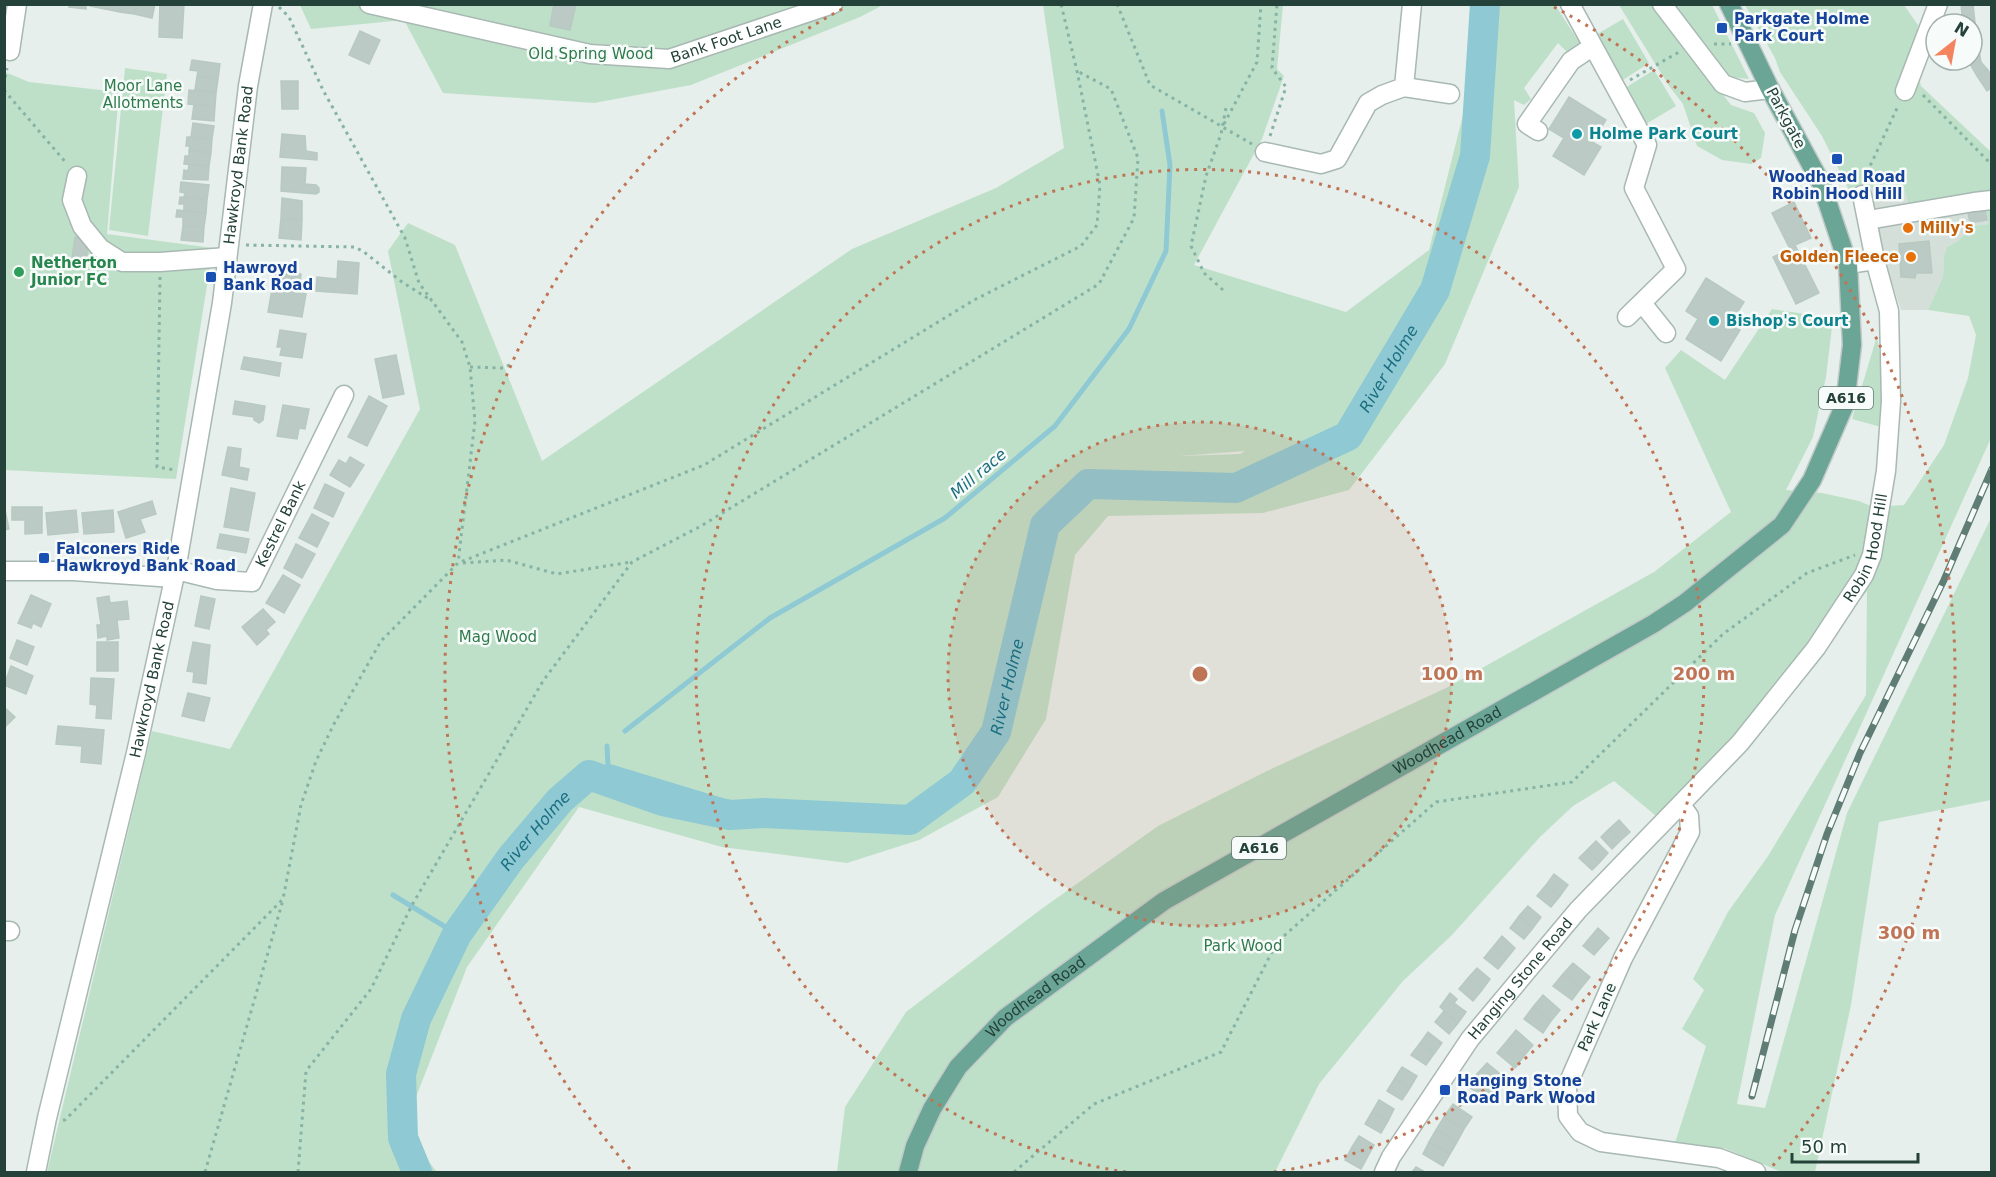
<svg xmlns="http://www.w3.org/2000/svg" width="1996" height="1177" font-family="'DejaVu Sans',sans-serif">
	<rect width="100%" height="100%" fill="#e6efeb"/>
	<path fill="#d4dfda" d="M1882 187 1984 193 1990 224 1972 226 1959 240 1947 247 1944 255 1943 277 1928 310H1901L1877 238 1849 190Z"/>
	<path fill="#bfe0c8" fill-rule="evenodd" d="M300 5H883L860 17 691 85 594 103 443 93 404 20 311 29Z
		M1043 5H1283L1277 69 1284 76 1262 139 1194 265 1346 312 1429 250 1464 111 1471 5H1555L1581 45 1570 55 1558 43 1524 88 1531 99 1524 105 1514 100 1519 187 1445 364 1349 490 1263 513 1108 516 1075 555 1046 719 998 797 919 840 847 863 722 847 579 807 467 967 403 1130 437 1172H47L152 731 230 749 420 409 388 251 408 223 455 245 542 461 852 249 996 188 1064 148ZM1245 451 1240 454 1180 456Z
		M1619 5H1654L1731 105 1754 113 1765 133 1761 158 1751 164 1722 160 1697 146 1683 104 1669 86Z
		M1673 5H1712L1749 79 1729 77Z
		M1745 5H1904L1918 25 1914 55 1921 86 1991 152V438L1775 915 1737 1104 1765 1108 1847 813 1991 518V800L1879 822 1851 1005 1815 1172H1782L1724 1148 1674 1146 1706 1046 1682 1029 1704 990 1693 979 1728 912 1768 856 1866 695 1867 591 1744 749 1668 826 1614 781 1573 806 1540 837 1452 935 1403 981 1319 1084 1275 1172H837L845 1107 906 1012 1040 910 1158 826 1267 771 1446 688 1654 572 1731 512 1665 368 1681 350 1725 380 1772 309 1833 318 1826 377 1813 437 1786 490 1822 493 1859 501 1873 507 1904 505 1944 445 1968 378 1976 335 1969 316 1928 310 1943 277 1944 255 1947 247 1959 240 1972 226 1989 224 1984 194 1909 205 1904 188 1882 187 1849 190 1822 136 1780 72 1775 58Z
		M1623 19 1649 63 1620 82 1594 36Z
		M125 68 167 74 148 236 109 230Z
		M1654 70 1676 106 1646 124 1625 88Z
		M5 72 29 82 119 92 107 234 213 248 176 479 5 470Z
		M1877 336 1886 403 1881 427 1852 419Z"/>
	<g fill="none" stroke-linecap="round" stroke-linejoin="round">
		<path stroke="#8ec9d4" stroke-width="5" d="M625 731 770 618 945 518 1055 426 1129 329 1166 251 1170 165 1162 111
			M607 746 608 766 763 813
			M393 895 457 934"/>
		<path stroke="#8ec9d4" stroke-width="30" id="s1" d="M417 1172 403 1138 401 1074 416 1019 457 934 511 858 560 800 589 775 663 801 730 815 763 813 910 820 962 782 996 732 1045 525 1088 484 1236 488 1348 436 1435 290 1475 156 1485 4"/>
	</g>
	<path fill="#bbcac4" stroke="#b8c9c2" stroke-width="1.5" d="M69 4H86V9L69 7Z
		M90 4H106L105 9 90 6Z
		M106 4H121L120 12 105 9Z
		M121 4H136L134 14 120 12Z
		M136 4H155L152 18 134 14Z
		M160 4H184L182 38 159 37Z
		M554 4H576L570 30 550 26Z
		M1961 4H1973L1974 14 1962 15Z
		M1974 14 1977 39H1972V24H1963L1962 15Z
		M360 31 380 40 369 64 349 55Z
		M1972 39H1977L1981 62H1969V60H1972Z
		M192 60 220 64 218 79 197 76 198 71 190 70Z
		M1969 62H1981L1987 69 1977 76Z
		M1987 69 1992 76V87L1987 91 1977 76Z
		M197 76 218 79 216 93 195 90Z
		M281 81H298V109H282Z
		M189 90 216 93 215 106 188 104Z
		M1569 97 1606 120 1592 142 1601 147 1584 175 1553 156 1564 138 1549 129Z
		M194 104 215 106 214 121 192 119Z
		M193 123 214 126 212 139 191 137Z
		M282 134 305 136 306 151 317 153V160L280 157Z
		M187 137 212 139 211 153 189 150 190 146H186Z
		M189 150 211 153 209 166 184 164 185 156H189Z
		M189 164 209 166 208 180 183 179 184 170 188 171Z
		M282 167 306 168 305 184 316 185 319 188V192L316 194 281 191Z
		M181 182 209 185 207 200 184 197 185 193 180 192Z
		M180 197 207 200 206 213 184 211V204H179Z
		M282 198 302 201V220L281 218Z
		M1794 202 1811 238 1795 245 1819 293 1796 304 1773 257 1790 249 1772 213Z
		M1984 205 1987 220 1970 223 1967 207Z
		M177 210 206 213 204 227 183 226V217H176Z
		M281 218 302 220 301 240 279 238Z
		M183 226 204 227 203 242 181 240Z
		M75 237 89 239 85 268 71 266Z
		M1929 241 1932 273H1916L1915 278 1901 277 1899 244Z
		M338 261 359 263 357 294 316 291 317 277 337 279Z
		M277 270 301 274 299 293 272 289Z
		M1706 278 1744 302 1730 324 1740 330 1721 361 1686 339 1698 319 1686 311Z
		M272 289 306 294 302 317 268 312Z
		M280 330 306 334 302 358 280 355 282 347H277Z
		M396 355 404 394 383 398 375 359Z
		M244 357 281 363 279 376 241 369Z
		M369 396 387 406 367 446 348 437Z
		M235 401 265 406 263 420 259 423 254 420V417L233 414Z
		M283 405 309 409 305 429 299 428 297 439 277 436Z
		M228 447 241 449 239 467 249 469 247 480 222 475Z
		M350 457 364 465 350 487 330 475 339 460 346 464Z
		M325 484 344 493 333 517 314 508Z
		M231 488 255 493 248 531 224 527Z
		M152 501 156 514 140 519 145 532 126 538 118 512Z
		M4 505 9 529 4 530Z
		M12 507H42V533L25 534V520H12Z
		M76 510 78 532 48 535 46 513Z
		M113 510 114 532 84 534 82 513Z
		M312 514 329 523 317 547 299 538Z
		M220 534 249 539 246 553 217 548Z
		M296 544 315 554 302 578 284 568Z
		M283 575 300 585 284 613 266 603Z
		M31 595 51 604 41 627 33 623 31 628 18 623Z
		M109 596 110 603 127 601 129 619 117 620 119 638 107 640V636L98 638 97 625H101L97 598Z
		M201 596 215 599 209 629 195 626Z
		M263 609 275 622 266 630 269 634 257 645 242 627Z
		M17 640 34 647 27 665 10 658Z
		M97 642H118V671H97Z
		M193 642 210 645 206 684 193 682 194 672 187 671Z
		M11 666 33 676 26 694 4 685Z
		M91 678 114 679 111 719 96 718 97 705 90 704Z
		M188 693 210 698 204 721 182 716Z
		M4 707 15 717 4 728Z
		M58 726 104 730 101 764 81 762 82 746 56 744Z
		M1619 820 1630 832 1620 841 1609 829Z
		M1609 829 1620 841 1612 849 1601 837Z
		M1596 841 1608 853 1600 862 1587 850Z
		M1587 850 1600 862 1592 870 1579 858Z
		M1554 874 1568 885 1560 896 1546 885Z
		M1546 885 1560 896 1551 907 1537 896Z
		M1528 906 1541 917 1533 928 1519 916Z
		M1519 916 1533 928 1524 939 1510 928Z
		M1598 928 1609 938 1594 955 1583 946Z
		M1502 936 1515 948 1507 958 1493 947Z
		M1493 947 1507 958 1498 969 1484 958Z
		M1573 963 1590 977 1581 988 1563 974Z
		M1477 968 1490 979 1482 990 1468 978Z
		M1563 974 1581 988 1572 1000 1553 986Z
		M1468 978 1482 990 1473 1001 1459 989Z
		M1450 993 1457 999 1454 1003 1466 1012 1458 1023 1440 1007Z
		M1543 995 1560 1010 1551 1021 1533 1007Z
		M1533 1007 1551 1021 1543 1033 1524 1019Z
		M1444 1011 1458 1023 1449 1034 1435 1022Z
		M1516 1030 1533 1045 1524 1056 1507 1041Z
		M1428 1032 1442 1043 1434 1054 1420 1043Z
		M1507 1041 1524 1056 1515 1068 1497 1053Z
		M1420 1043 1434 1054 1426 1065 1411 1055Z
		M1487 1063 1504 1077 1495 1089 1477 1074Z
		M1402 1067 1417 1076 1410 1088 1395 1078Z
		M1477 1074 1495 1089 1487 1100 1468 1086Z
		M1395 1078 1410 1088 1402 1100 1387 1091Z
		M1379 1100 1394 1109 1388 1121 1372 1112Z
		M1453 1104 1472 1117 1464 1129 1444 1117Z
		M1372 1112 1388 1121 1381 1133 1365 1124Z
		M1444 1117 1464 1129 1457 1142 1436 1130Z
		M1436 1130 1457 1142 1450 1154 1429 1142Z
		M1359 1136 1374 1145 1368 1156 1352 1147Z
		M1429 1142 1450 1154 1443 1166 1423 1154Z
		M1352 1147 1368 1156 1361 1169 1345 1160Z
		M1416 1167 1425 1172H1412Z"/>
	<g fill="none" stroke-linecap="round" stroke-linejoin="round">
		<defs>
			<g id="minor">
				<path id="s2" d="M369 4 590 54 669 59 833 4"/>
				<path d="M1570 4 1647 145 1634 188 1676 269 1627 317"/>
				<path d="M1662 4 1723 84 1745 92 1770 89"/>
				<path d="M10 51 17 4"/>
				<path d="M1404 87 1450 94"/>
				<path d="M1905 91 1938 4"/>
				<path d="M1538 131 1527 124 1571 61 1592 47"/>
				<path d="M1265 152 1321 164 1337 159 1368 103 1382 95 1404 87 1412 4"/>
				<path d="M77 176 72 200 82 226 100 248 122 262H160L227 257"/>
				<path d="M1862 195 1875 260"/>
				<path d="M1868 220 1974 202 1992 200"/>
				<path d="M1642 303 1666 333"/>
				<path id="s3" d="M176 570 217 580 252 582 344 395"/>
				<path d="M4 571H73L174 578"/>
				<path d="M1681 805 1689 816 1690 832 1623 958 1567 1086 1568 1116 1580 1132 1601 1142 1719 1158 1756 1172"/>
				<path d="M4 931H10"/>
				<path id="s4" d="M36 1172 47 1118 136 753 176 570 222 303 248 86 263 4"/>
				<path id="s5" d="M1384 1172 1391 1157 1470 1039 1578 910 1740 743 1816 648 1864 575 1872 555 1886 471 1891 401 1889 311 1875 260 1848 264"/>
			</g>
			<g id="major">
				<path id="s6" d="M908 1172 915 1146 932 1109 958 1067 1005 1018 1164 901 1653 624 1685 603 1782 525 1812 480 1845 404 1852 345 1848 264 1821 183 1770 89 1729 4"/>
			</g>
		</defs>
		<use href="#minor" stroke="#a8b8b2" stroke-width="21"/>
		<use href="#major" stroke="#c2cac8" stroke-width="21"/>
		<path stroke="#86b3a5" stroke-width="3" stroke-dasharray="3 4.5" stroke-linecap="butt" d="M1117 4 1150 85 1252 144
			M279 7 289 17 323 90 405 238 419 283 462 342 470 367 475 421 458 563
			M1714 44H1731
			M1630 80 1679 52
			M4 85 7 68
			M4 90 67 164
			M1923 95 1992 165
			M1224 124 1257 62 1261 4
			M1270 136 1286 87 1272 68 1277 4
			M1864 179 1898 106
			M246 245 355 247 364 252 402 282 432 301
			M160 277 157 467 176 470
			M1223 290 1204 273 1191 246 1206 176 1221 134 1226 108
			M470 367 504 368 511 364
			M463 563 506 560 557 574 631 562
			M63 1120H65L283 899 301 805 316 761 334 724 381 641 458 563 704 465 974 300 1081 246 1097 225 1100 185 1077 71 1061 4
			M205 1172 283 900
			M298 1172 306 1071 371 989 412 905 543 681 632 562 701 526 1099 284 1134 218 1138 158 1111 89 1077 71
			M1014 1172 1094 1104 1221 1052 1277 942 1436 802 1572 782 1723 634 1807 573 1855 555"/>
		<use href="#minor" stroke="#fff" stroke-width="18"/>
		<use href="#major" stroke="#6aa596" stroke-width="18"/>
		<defs>
			<path id="rail" d="M1752 1096 1795 930 1827 834 1860 753 1944 580 1992 469"/>
		</defs>
		<use href="#rail" stroke="#5f7d75" stroke-width="7"/>
		<use href="#rail" stroke="#f7fbf9" stroke-width="4.5" stroke-dasharray="14" stroke-linecap="butt"/>
	</g>
	<circle cx="1200" cy="674" r="252" fill="#c07456" fill-opacity=".12"/>
	<g fill="none" stroke="#c07456" stroke-width="3" stroke-dasharray="3 6">
		<circle cx="1200" cy="674" r="252"/>
		<path d="M1126 1172A504 504 0 1 1 1274 1172"/>
		<path d="M630 1169A755 755 0 0 1 846 7M1554 7A755 755 0 0 1 1770 1169"/>
	</g>
	<g fill="#1a4fb4" stroke="#f7fbf9" stroke-width="2">
		<rect x="1716" y="22" width="12" height="12" rx="3"/>
		<rect x="1831" y="153" width="12" height="12" rx="3"/>
		<rect x="205" y="271" width="12" height="12" rx="3"/>
		<rect x="38" y="552" width="12" height="12" rx="3"/>
		<rect x="1439" y="1084" width="12" height="12" rx="3"/>
	</g>
	<g fill="#0f9aa8" stroke="#f7fbf9" stroke-width="2">
		<circle cx="1577" cy="134" r="6"/>
		<circle cx="1714" cy="321" r="6"/>
	</g>
	<g fill="#e8710a" stroke="#f7fbf9" stroke-width="2">
		<circle cx="1908" cy="228" r="6"/>
		<circle cx="1911" cy="257" r="6"/>
	</g>
	<circle fill="#2e9e5b" stroke="#f7fbf9" stroke-width="2" cx="19" cy="272" r="6"/>
	<g text-anchor="middle" stroke-width="5" stroke-linejoin="round" paint-order="stroke">
		<g fill="#f7fbf9" stroke="#637a73" stroke-width="1.5">
			<rect x="1819" y="387" width="54" height="22" rx="4.5"/>
			<rect x="1232" y="837" width="54" height="22" rx="4.5"/>
		</g>
		<g font-size="14" font-weight="bold" fill="#24423a">
			<text x="1846" y="403">A616</text>
			<text x="1259" y="853">A616</text>
		</g>
		<g font-size="15" font-weight="bold" fill="#164399" stroke="#f7fbf9" text-anchor="start">
			<text x="1734" y="24">Parkgate Holme<tspan x="1734" dy="17">Park Court</tspan></text>
			<text x="1837" y="182" text-anchor="middle">Woodhead Road<tspan x="1837" dy="17">Robin Hood Hill</tspan></text>
			<text x="223" y="273">Hawroyd<tspan x="223" dy="17">Bank Road</tspan></text>
			<text x="56" y="554">Falconers Ride<tspan x="56" dy="17">Hawkroyd Bank Road</tspan></text>
			<text x="1457" y="1086">Hanging Stone<tspan x="1457" dy="17">Road Park Wood</tspan></text>
		</g>
		<g font-size="15" fill="#24423a" stroke="#f7fbf9">
			<text dy="5" stroke="none"><textPath href="#s2" startOffset="366">Bank Foot Lane</textPath></text>
			<text transform="translate(1786 118) rotate(62)" y="5">Parkgate</text>
			<text dy="5" stroke="none"><textPath href="#s4" startOffset="1028">Hawkroyd Bank Road</textPath></text>
			<text dy="5" stroke="none"><textPath href="#s3" startOffset="142">Kestrel Bank</textPath></text>
			<text dy="5" stroke="none"><textPath href="#s5" startOffset="795">Robin Hood Hill</textPath></text>
			<text dy="5" stroke="none"><textPath href="#s4" startOffset="506">Hawkroyd Bank Road</textPath></text>
			<text dy="5" stroke="none"><textPath href="#s6" startOffset="708">Woodhead Road</textPath></text>
			<text dy="5" stroke="none"><textPath href="#s5" startOffset="237">Hanging Stone Road</textPath></text>
			<text dy="5" stroke="none"><textPath href="#s6" startOffset="222">Woodhead Road</textPath></text>
			<text transform="translate(1597 1017) rotate(-66)" y="5">Park Lane</text>
		</g>
		<g font-size="15" fill="#2d7a4b" stroke="#f7fbf9">
			<text x="591" y="59">Old Spring Wood</text>
			<text x="143" y="91">Moor Lane<tspan x="143" dy="17">Allotments</tspan></text>
			<text x="498" y="642">Mag Wood</text>
			<text x="1243" y="951">Park Wood</text>
		</g>
		<g font-size="15" font-weight="bold" fill="#0d838f" stroke="#f7fbf9" text-anchor="start">
			<text x="1589" y="139">Holme Park Court</text>
			<text x="1726" y="326">Bishop's Court</text>
		</g>
		<g font-size="15" font-weight="bold" fill="#c56008" stroke="#f7fbf9" text-anchor="start">
			<text x="1920" y="233">Milly's</text>
			<text x="1899" y="262" text-anchor="end">Golden Fleece</text>
		</g>
		<g font-size="15" font-weight="bold" fill="#27864d" stroke="#f7fbf9" text-anchor="start">
			<text x="31" y="268">Netherton<tspan x="31" dy="17">Junior FC</tspan></text>
		</g>
		<g font-size="16" font-style="italic" fill="#1c6f80" stroke="#f7fbf9">
			<text dy="6" stroke="none"><textPath href="#s1" startOffset="1534">River Holme</textPath></text>
			<text transform="translate(978 473) rotate(-40)" y="6">Mill race</text>
			<text dy="6" stroke="none"><textPath href="#s1" startOffset="958">River Holme</textPath></text>
			<text dy="6" stroke="none"><textPath href="#s1" startOffset="382">River Holme</textPath></text>
		</g>
	</g>
	<circle cx="1200" cy="674" r="9" fill="#c07456" stroke="#f7fbf9" stroke-width="3"/>
	<g font-size="18" text-anchor="middle" font-weight="bold" fill="#c07456" stroke="#f7fbf9" stroke-width="5" stroke-linejoin="round" paint-order="stroke">
		<text x="1452" y="680">100 m</text>
		<text x="1704" y="680">200 m</text>
		<text x="1909" y="939">300 m</text>
	</g>
	<rect width="1996" height="1177" fill="none" stroke="#24423a" stroke-width="12"/>
	<g transform="translate(1954 42) rotate(31)"><circle r="28" fill="#f7fbf9" stroke="#a3b1ad" stroke-width="1.5"/>
	<path d="M0-4.5L10 22L0 15L-10 22Z" fill="#f4845f"/>
	<text y="-9" font-size="16" font-weight="bold" text-anchor="middle" fill="#24423a">N</text>
	</g>
	<path d="M1792 1153v9h126v-9" fill="none" stroke="#24423a" stroke-width="3"/>
	<text x="1801" y="1153" font-size="18" fill="#24423a" stroke="#f7fbf9" stroke-width="4.5" paint-order="stroke">50 m</text>
</svg>
